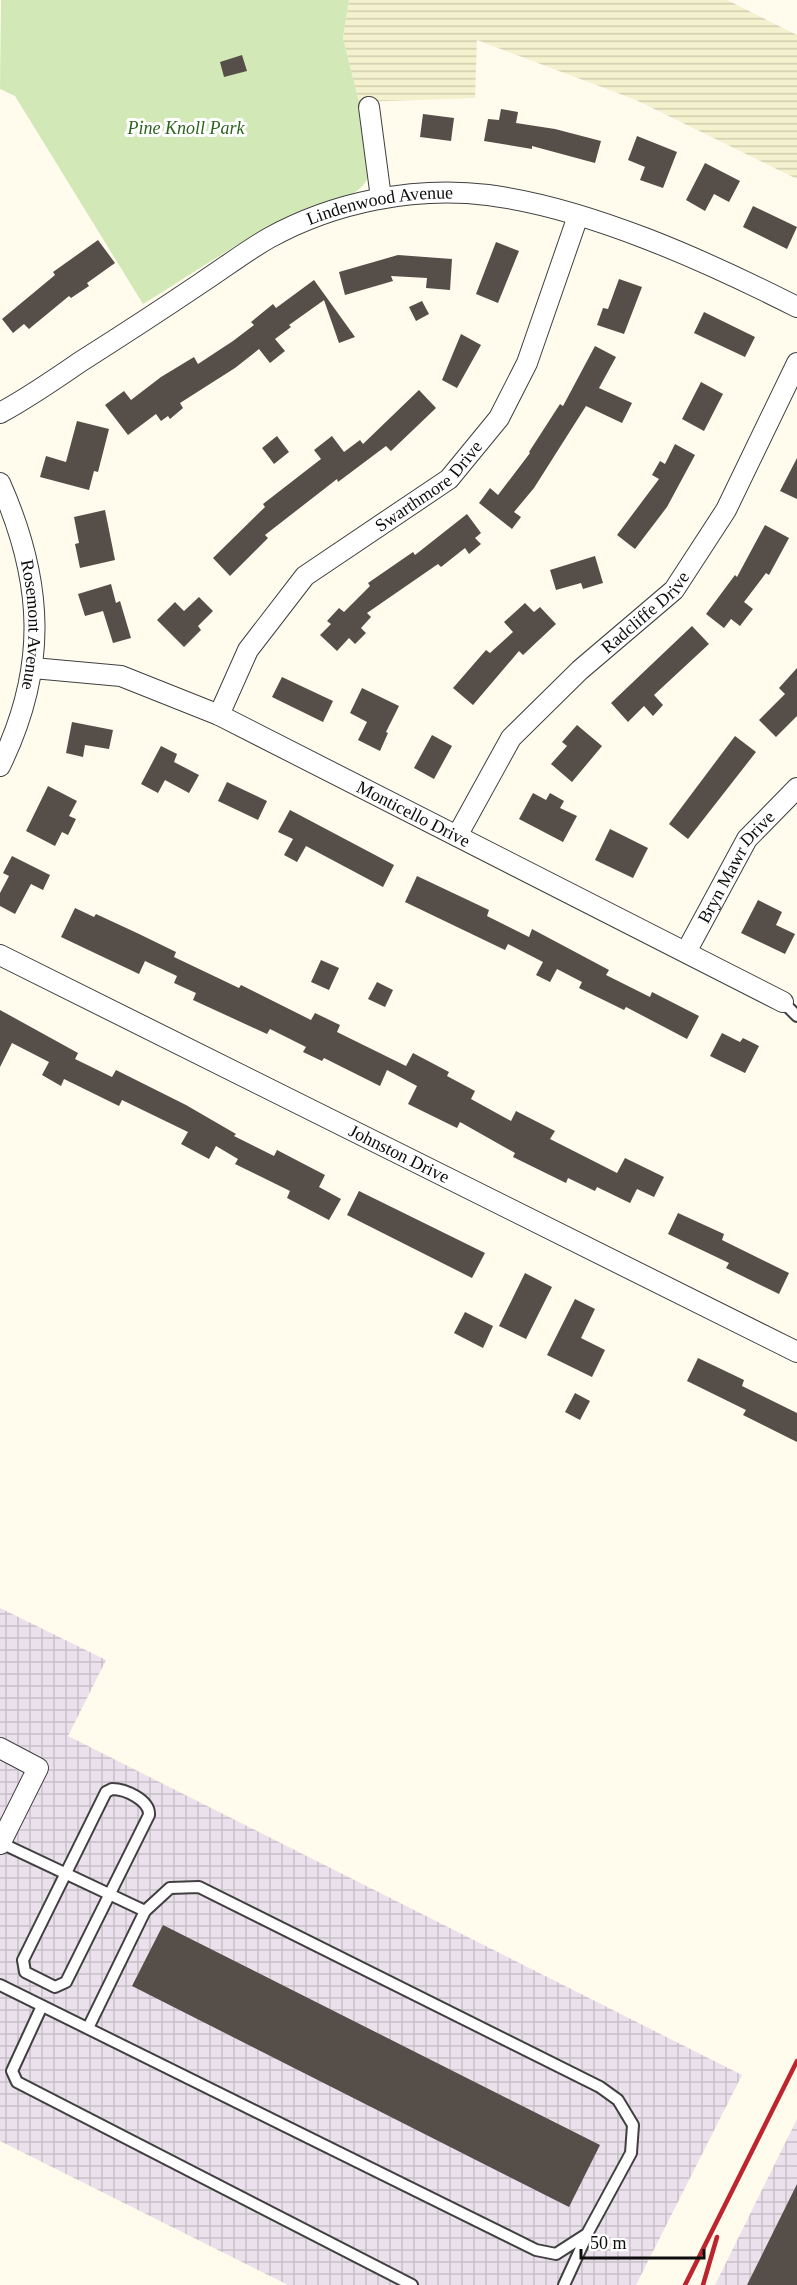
<svg xmlns="http://www.w3.org/2000/svg" width="797" height="2285" font-family="Georgia,serif">
	<defs>
		<pattern id="industrial-grid" width="8" height="8" patternUnits="userSpaceOnUse" patternTransform="scale(1.5)"><rect width="8" height="8" fill="#ebe1ec"/><path d="M0 4h8M4 0v8" fill="none" stroke="#c8c0c9"/></pattern>
		<pattern id="farmland-rules" width="6" height="5" patternUnits="userSpaceOnUse" patternTransform="scale(1.5)"><rect width="6" height="5" fill="#f4f1ce"/><path d="M0 2.5h6" fill="none" stroke="#d0cdb0"/></pattern>
	</defs>
	<rect width="100%" height="100%" fill="#fffbed"/>
	<path fill="url(#industrial-grid)" d="M0 1608 106 1660 68 1736 742 2075 636 2285H288L0 2141Z
		M797 2119V2285H715Z"/>
	<path fill="url(#farmland-rules)" d="M349 0H727L797 35V179L636 100 477 40 475 98 359 102 343 38Z"/>
	<path fill="#d2e9b7" d="M1 0H349L343 38 359 102 369 175C360 200 328 200 307 209 249 233 196 272 143 304L15 96 0 89Z"/>
	<path fill="#564e49" d="M242 55 247 71 224 77 220 62Z
		M501 109 518 112 516 123 555 129 601 141 595 163 532 146V149L484 141 488 119 499 120Z
		M423 114 454 118 451 141 420 137Z
		M637 136 677 152 663 188 640 180 645 167 628 160Z
		M705 163 740 181 729 202 714 194 705 211 686 200Z
		M753 206 797 227 787 249 743 227Z
		M98 240 115 263 87 283 89 286 71 298 69 296 29 329 24 324 13 333 2 319 55 275 53 272Z
		M496 242 519 251 498 303 476 294Z
		M398 255 452 259 450 290 426 288 427 278 391 276 393 281 345 295 339 272Z
		M619 279 642 287 624 334 597 325 603 308 608 309Z
		M314 280 327 298 289 325 291 327 275 339 285 351 270 363 259 349 235 368 180 403 183 408 170 419 168 416 161 421 156 414 128 435 105 405 124 391 131 400 161 377 194 357 198 364 233 341 254 325 251 322 273 304 276 308Z
		M327 298 355 337 339 343 324 300Z
		M422 301 429 314 416 321 409 307Z
		M704 312 755 337 745 357 694 333Z
		M461 334 481 345 457 388 442 380Z
		M595 346 616 357 599 388 632 403 622 423 586 406 534 488 514 512 521 517 512 529 479 503 490 488 498 495 530 453 529 452 560 404 563 406Z
		M701 382 723 394 704 431 682 419Z
		M419 390 436 408 391 451 386 446 338 482 337 479 265 535 268 538 230 576 213 558 265 507 263 504 321 459 314 450 332 436 344 452 360 440 363 444Z
		M77 421 109 429 98 472 94 471 89 490 40 477 46 456 66 462Z
		M277 436 289 452 274 464 262 448Z
		M675 444 695 455 667 507 635 549 617 535 659 479 652 475 660 461 665 464Z
		M797 458V499L780 491Z
		M105 510 115 560 80 568 75 544 79 543 74 517Z
		M467 514 481 533 475 538 481 544 469 554 465 548 441 567 438 564 367 613 371 617 361 628 366 633 355 644 349 638 337 651 320 635 331 624 327 621 339 608 344 612 370 586 368 583 413 552 415 555Z
		M765 525 789 538 769 575 766 573 744 602 753 609 740 626 731 619 724 628 706 614 735 575 737 577Z
		M595 556 603 583 583 589 581 583 556 590 550 570Z
		M111 584 116 603 120 601 131 638 113 643 103 611 85 616 78 594Z
		M199 597 213 611 198 626 201 630 184 647 157 620 175 602 184 611Z
		M525 603 534 612 540 607 556 624 523 655 519 651 473 705 453 688 486 650 490 653 513 632 504 622Z
		M692 626 709 644 654 695 663 705 653 716 644 706 628 722 611 703Z
		M797 668V716L776 737 759 720 785 694 779 688Z
		M282 677 333 701 323 722 272 697Z
		M362 688 399 706 386 732 388 733 380 751 358 740 367 722 350 713Z
		M72 722 113 730 109 749 85 745 83 757 66 753Z
		M577 725 602 746 572 782 551 764 567 746 562 742Z
		M432 735 452 746 434 779 414 768Z
		M735 736 756 752 688 839 669 824Z
		M161 746 177 754 174 762 199 775 189 793 165 780 158 793 141 784Z
		M227 782 267 801 258 820 218 801Z
		M48 786 77 801 69 816 76 819 68 835 62 832 55 846 26 831Z
		M533 793 546 800 550 793 564 801 560 808 577 816 563 842 519 819Z
		M290 810 394 865 383 887 306 846 297 862 284 855 293 839 278 832Z
		M610 829 648 848 633 878 595 860Z
		M12 856 50 875 43 890 31 884 15 914 0 906V893L9 876 3 873Z
		M417 876 489 910 487 916 529 937 532 929 609 970 606 975 650 997 652 992 699 1016 687 1039 626 1007 624 1010 579 988 582 982 557 969 550 982 536 975 543 962 508 944 505 950 405 902Z
		M758 900 782 912 776 925 795 934 785 954 741 933Z
		M75 908 94 917 96 914 137 933 176 952 174 957 239 988 241 985 311 1020 315 1013 340 1025 337 1032 406 1066 413 1053 449 1072 447 1076 475 1091 471 1099 511 1121 516 1111 555 1131 550 1139 617 1173 625 1158 664 1177 654 1197 637 1189 630 1203 597 1187 595 1191 568 1178 566 1183 513 1157 515 1153 460 1122 457 1128 408 1104 417 1086 387 1070 380 1086 324 1058 322 1061 303 1052 306 1047 270 1029 267 1034 193 1000 196 993 174 983 177 976 145 961 139 974 61 937Z
		M321 960 339 968 329 990 311 982Z
		M377 982 393 990 385 1007 368 999Z
		M0 1010 78 1053 75 1059 112 1077 116 1070 186 1105 236 1134 234 1136 274 1156 277 1150 325 1175 319 1187 341 1199 329 1220 287 1198 290 1191 235 1164 238 1159 216 1146 209 1159 181 1144 188 1132 122 1100 119 1106 64 1079 61 1086 42 1075 49 1062 12 1043 0 1067Z
		M722 1033 740 1042 743 1038 759 1046 745 1073 710 1056Z
		M359 1191 485 1253 472 1278 347 1215Z
		M678 1213 724 1234 722 1240 789 1273 779 1294 726 1268 729 1263 668 1234Z
		M525 1273 552 1287 526 1339 499 1326Z
		M575 1299 595 1309 581 1338 605 1350 592 1377 547 1355Z
		M465 1312 493 1326 483 1348 454 1333Z
		M698 1358 744 1380 742 1386 797 1413V1442L743 1415 746 1410 687 1381Z
		M575 1393 590 1401 580 1420 565 1412Z
		M163 1925 600 2145 569 2207 132 1986Z
		M797 2184V2285H747Z"/>
	<g fill="none" stroke-linecap="round" stroke-linejoin="round">
		<defs>
			<path id="lane" d="M783 1002 797 1016
				M112 1789C125 1789 150 1800 149 1815L66 1982 55 1987 25 1972 23 1960 106 1792Z
				M1 1843 145 1911
				M0 1985 536 2250 556 2254 587 2234 631 2153 633 2125 618 2100 600 2087 199 1887 170 1888 145 1911 88 2028
				M42 2006 12 2071 17 2082 412 2285
				M564 2285 587 2235"/>
			<g id="street">
				<path d="M369 107 381 198"/>
				<path id="s1" d="M0 413C28 398 54 380 80 362 121 336 161 310 201 283 224 268 246 251 269 238 334 202 414 186 488 195 589 208 706 261 797 307"/>
				<path id="s2" d="M0 483C44 582 48 668 0 766"/>
				<path id="s3" d="M33 668 121 676 219 715 783 1002"/>
				<path id="s4" d="M219 715 248 650 305 576 449 479 499 418 527 363 578 216"/>
				<path id="s5" d="M457 836 511 738 580 670 674 590 726 510 797 363"/>
				<path id="s6" d="M686 952 747 839 797 788"/>
				<path id="s7" d="M0 955 797 1352"/>
				<path d="M0 1748 38 1768 0 1844"/>
			</g>
		</defs>
		<use href="#lane" stroke="#404040" stroke-width="14"/>
		<use href="#street" stroke="#404040" stroke-width="22"/>
		<use href="#lane" stroke="#fff" stroke-width="10"/>
		<use href="#street" stroke="#fff" stroke-width="20"/>
		<path stroke="#bd252e" stroke-width="4.5" d="M685 2285 797 2061
			M703 2285 717 2237"/>
	</g>
	<g text-anchor="middle" stroke-width="6" stroke-linejoin="round" paint-order="stroke">
		<g font-size="18" font-style="italic" fill="#2d641d" stroke="#fff">
			<text x="186" y="134">Pine Knoll Park</text>
		</g>
		<g font-size="18" fill="#0d0d0d" stroke="#fff">
			<text dy="6" stroke="none"><textPath href="#s1" startOffset="438">Lindenwood Avenue</textPath></text>
			<text dy="6" stroke="none"><textPath href="#s4" startOffset="318">Swarthmore Drive</textPath></text>
			<text dy="6" stroke="none"><textPath href="#s5" startOffset="296">Radcliffe Drive</textPath></text>
			<text dy="6" stroke="none"><textPath href="#s2" startOffset="147">Rosemont Avenue</textPath></text>
			<text dy="6" stroke="none"><textPath href="#s3" startOffset="412">Monticello Drive</textPath></text>
			<text dy="6" stroke="none"><textPath href="#s6" startOffset="99">Bryn Mawr Drive</textPath></text>
			<text dy="6" stroke="none"><textPath href="#s7" startOffset="446">Johnston Drive</textPath></text>
		</g>
	</g>
	<path d="M581 2249v9h123v-9" fill="none" stroke="#0d0d0d" stroke-width="3"/>
	<text x="590" y="2249" font-size="18" fill="#0d0d0d" stroke="#ffffff" stroke-width="4.5" paint-order="stroke">50 m</text>
</svg>
